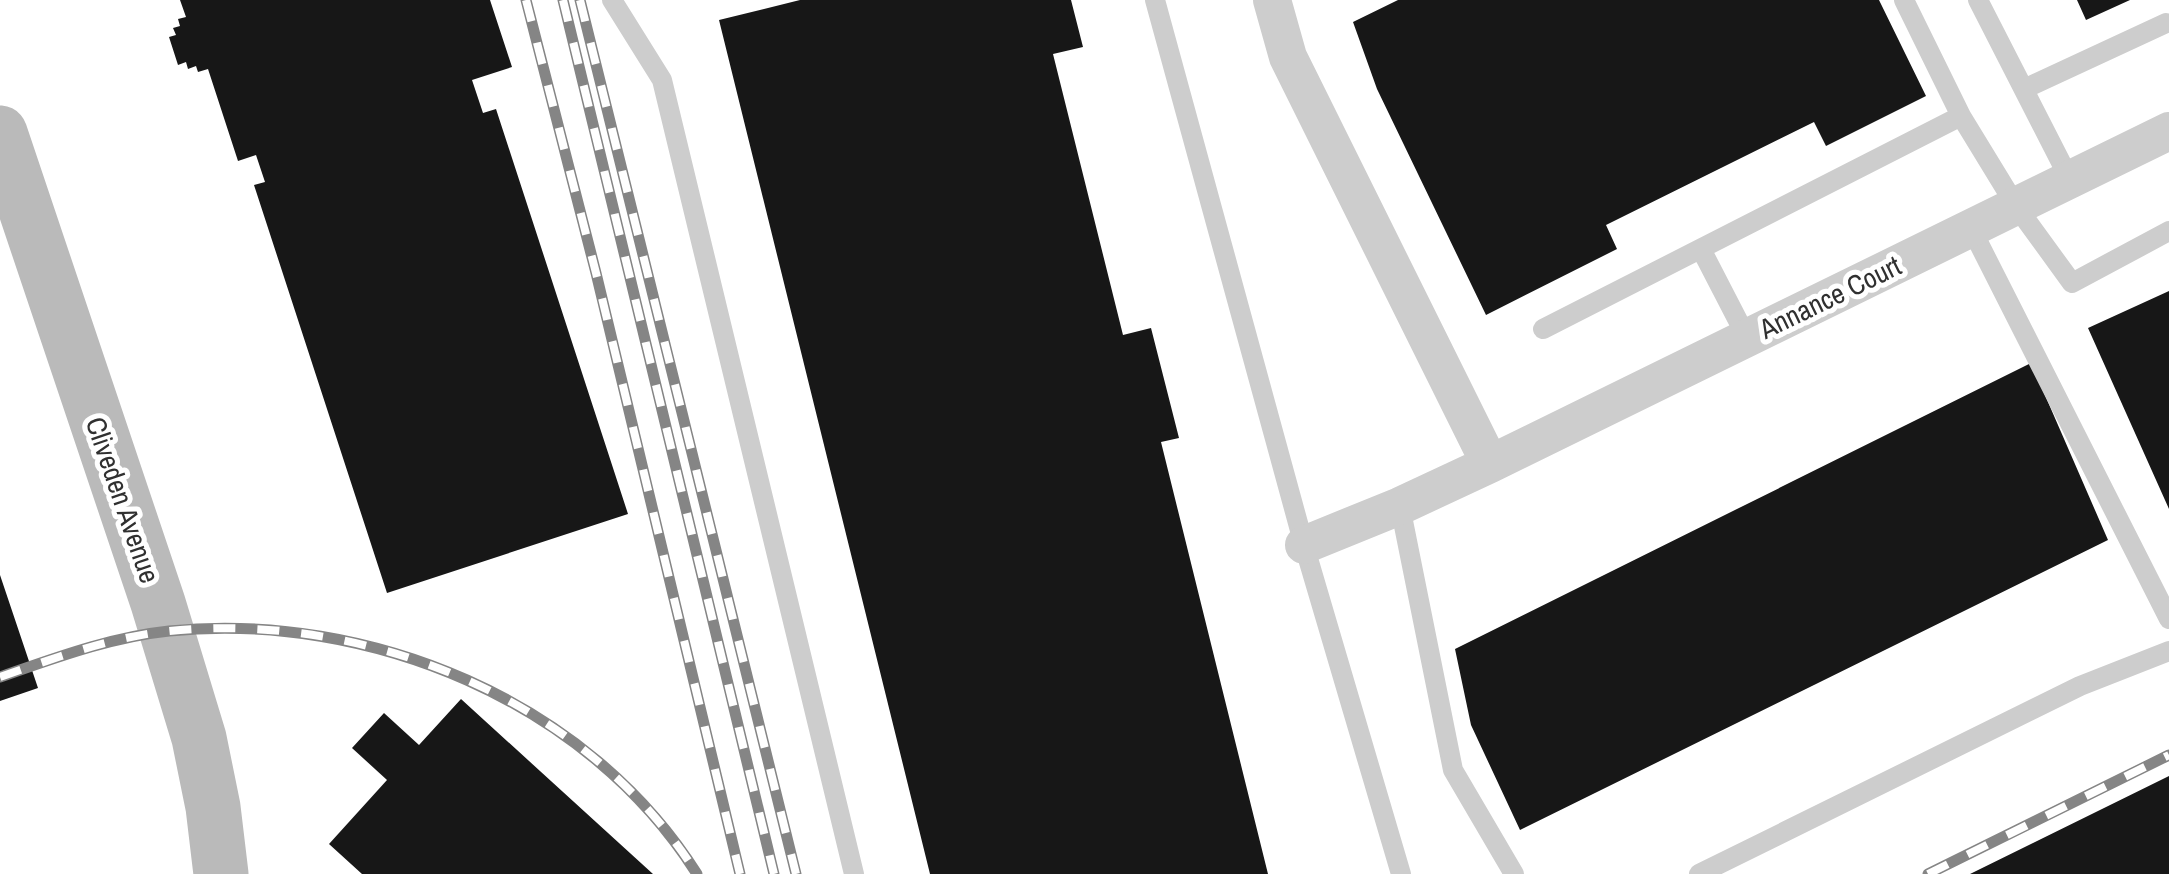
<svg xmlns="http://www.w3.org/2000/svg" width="2169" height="874" font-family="'Archivo Narrow',sans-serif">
	<rect width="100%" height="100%" fill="#fff"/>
	<path fill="#171717" d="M180 0H490L512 67 472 80 483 113 496 109 628 514 387 593 254 185 265 182 256 155 238 161 208 69 198 72 196 66 188 69 186 62 178 65 169 37 176 35 173 28 180 26 178 19 186 17Z
		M800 0H1071L1083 47 1053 54 1123 335 1151 328 1179 438 1161 442 1268 874H930L719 20Z
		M1398 0H1879L1926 96 1826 146 1814 122 1606 225 1617 249 1486 315 1377 89 1353 22Z
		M2077 0H2130L2086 20Z
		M2169 291V509L2088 328Z
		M2031 363 2108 540 1520 830 1471 725 1455 649Z
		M0 575 38 688 0 701Z
		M461 699 653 874H362L329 844 387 780 352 748 384 713 419 745Z
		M2169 776V874H1970Z"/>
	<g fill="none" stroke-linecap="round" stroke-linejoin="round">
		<path stroke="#cdcdcd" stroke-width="20" d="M612 0 662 80 854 874
			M1155 0 1304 545 1401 874
			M1904 0 1961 116
			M1978 0 2070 180
			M2024 89 2166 23
			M1971 228 2169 619
			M1701 249 1747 338
			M1543 329 1961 116 2016 206 2072 283 2169 231
			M1400 506 1453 770 1514 874
			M1699 874 2080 686 2169 651"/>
		<path stroke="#cdcdcd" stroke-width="38" d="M1272 0 1288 57 1490 464
			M1304 545 1400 506 1490 464 2169 131"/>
		<path stroke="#bababa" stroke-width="55" d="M0 133 158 603 199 738 213 807 221 874"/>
		<defs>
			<path id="rail" d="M526 0 596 273 740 874
				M563 0 774 874
				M580 0 796 874
				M0 677C55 658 111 637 169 631 369 611 588 701 697 874
				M1928 874 2169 755"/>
		</defs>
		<use href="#rail" stroke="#858585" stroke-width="11"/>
		<use href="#rail" stroke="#fff" stroke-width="8" stroke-dasharray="22" stroke-linecap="butt"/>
	</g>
	<g text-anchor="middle" stroke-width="10" stroke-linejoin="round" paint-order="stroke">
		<g font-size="28" fill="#303030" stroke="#fff">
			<text transform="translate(1830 297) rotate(-26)" y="10">Annance Court</text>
			<text transform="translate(123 500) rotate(71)" y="10">Cliveden Avenue</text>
		</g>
	</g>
</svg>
